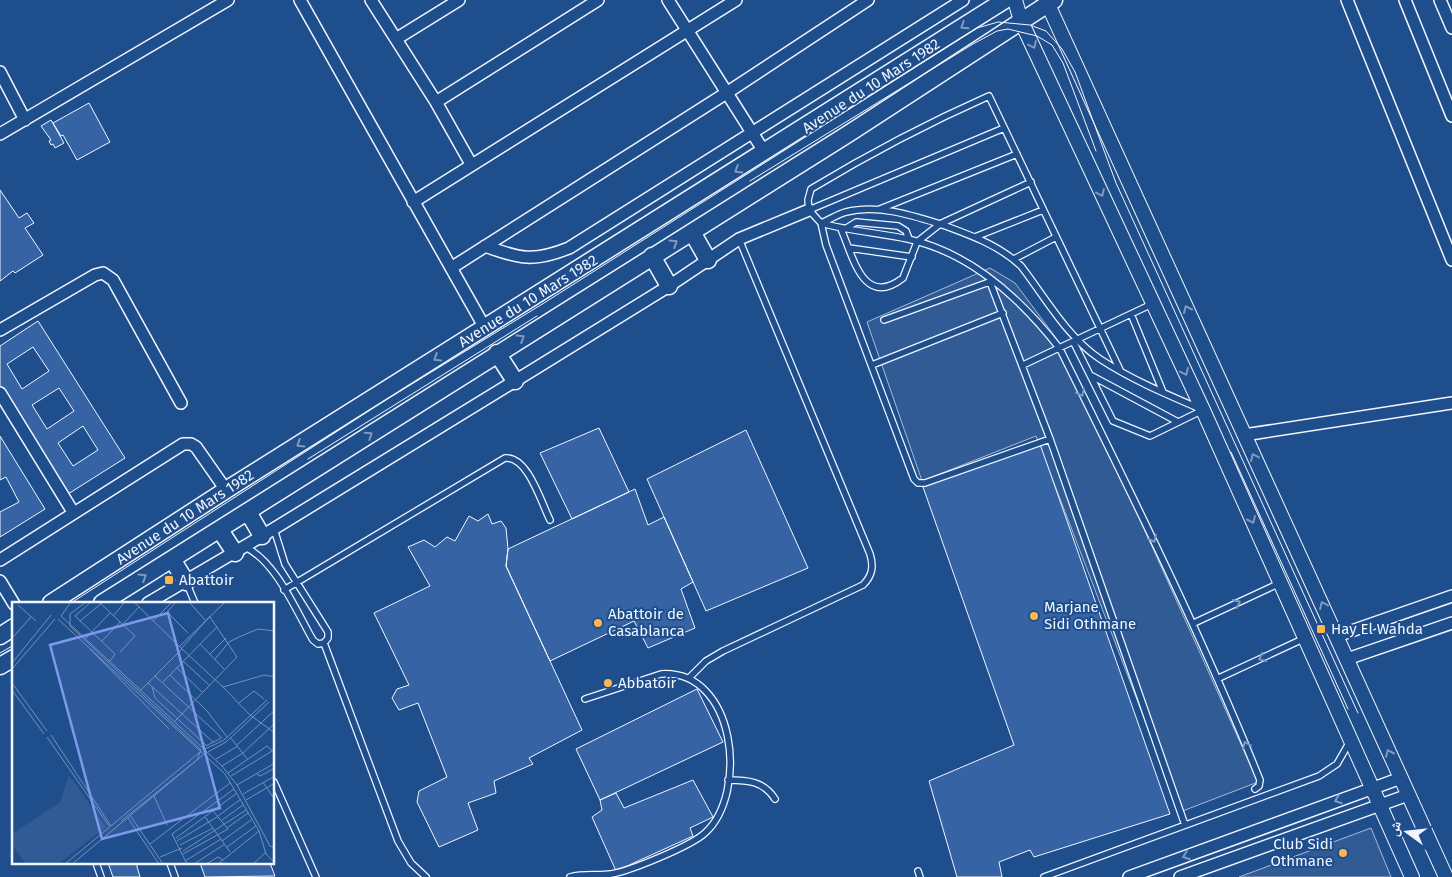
<svg xmlns="http://www.w3.org/2000/svg" width="1452" height="877" font-family="'Fira Sans','Noto Naskh Arabic',sans-serif">
	<rect width="100%" height="100%" fill="#1f4e8c"/>
	<path fill="#305b95" stroke="#a8bbd7" d="M990 268 1015 283 1062 346 1258 782 1180 812 1036 436 922 481 867 322Z
		M1371 828 1391 877H1239Z"/>
	<path fill="#3563a3" stroke="#f2f6ff" fill-rule="evenodd" d="M89 103 110 142 77 160 63 135 61 136 53 123Z
		M51 120 64 143 55 148 53 144 51 145 49 141 51 140 41 126Z
		M0 190 19 218 27 213 34 223 25 228 43 255 15 273 13 271 0 281Z
		M38 321 125 458 68 494 0 387V346ZM33 347 49 371 22 389 7 364ZM59 388 74 411 47 429 32 405ZM83 426 98 450 73 466 58 443Z
		M599 428 629 492 572 519 540 453Z
		M746 430 808 568 706 611 647 479Z
		M0 436 45 509 0 537V512L19 502 6 477 0 480Z
		M1040 444 1170 814 1034 857 1030 850 999 862 1002 877H957L929 781 1014 745 923 487Z
		M635 489 648 525 664 517 693 582 681 589 695 628 648 648 634 621 550 661 506 566 508 549Z
		M488 514 492 524 501 521 506 528 508 549 506 566 582 730 529 758 533 764 494 781 496 793 468 803 478 830 439 847 417 802 419 791 447 777 418 703 399 710 392 698 397 689 409 685 374 613 430 586 408 547 424 540 435 547 447 537 455 541 469 516 478 521Z
		M697 689 723 742 600 800 576 749Z
		M693 780 713 817 690 828 693 836 616 871 592 817 602 810 600 800 616 793 624 808Z
		M108 863H136L140 877H113Z
		M200 863H270L275 876 205 877Z"/>
	<g fill="none" stroke-linecap="round" stroke-linejoin="round">
		<defs>
			<path id="service" d="M1004 128 809 210 808 200 811 189C869 154 928 123 989 96L1120 370
				M880 209 1017 154
				M809 210 821 223 826 245 914 479 918 483H925L1050 439
				M821 223C850 231 879 233 908 239 971 253 1022 300 1060 349 1130 491 1201 633 1260 780L1259 786 1255 789
				M821 223C829 220 838 214 846 212 877 204 911 215 940 224L1031 182
				M841 229C853 256 863 309 903 278L917 242 940 224C968 234 999 245 1021 266 1045 297 1067 337 1100 359 1132 380 1168 395 1203 410L1150 436 1113 421 1074 343
				M845 229 856 222 898 226 906 231 909 239
				M975 237 1043 210
				M849 248 912 257
				M1014 259 1056 237
				M990 282 1050 439 1185 825
				M1131 314 1163 392
				M884 320 992 281
				M872 365 1003 313
				M1023 365 1152 304
				M1092 376 1178 422
				M245 547C276 561 296 611 313 640L318 644 324 643 328 638V632L285 564 274 529
				M186 582 195 603
				M284 590 505 458C528 456 541 502 550 520
				M1194 623 1280 583
				M324 643 398 841 411 863 426 877
				M690 677 706 661 723 651 863 585C872 576 874 567 870 554L739 239
				M1219 678 1305 638
				M728 780C747 780 764 781 775 799
				M274 782 316 877
				M96 863 101 877
				M170 863 175 877
				M918 871 920 877
				M570 877C584 873 597 876 611 874 630 871 691 846 705 833 749 793 736 669 661 674L585 699
				M1044 877 1319 776 1337 764 1349 743"/>
			<path id="minor" d="M300 0 485 328
				M371 0 436 102 471 164
				M668 0 765 153
				M1347 0 1452 260
				M1405 0 1452 116
				M1440 0 1452 28
				M396 39 459 0
				M0 72 25 120
				M436 102 598 0
				M0 134 228 0
				M413 202 736 0
				M485 246C520 259 534 262 569 248L963 0
				M451 268 728 92 868 0
				M0 330 95 275 103 273 113 280 181 403
				M0 393 73 512
				M1244 435 1452 403
				M0 560 183 444H191L196 447 226 490
				M0 581 14 604
				M148 603 262 536 515 381 669 286 739 239 809 210
				M1337 636 1452 596
				M1347 659 1452 623
				M1129 877 1401 778
				M1180 877 1408 795"/>
			<path id="tertiary" d="M1015 0 1021 21 1203 410 1412 877
				M1046 0 1446 877"/>
			<path id="secondary" d="M692 232 708 260
				M652 256 669 286
				M497 353 515 381
				M248 512 262 536
				M220 530 235 553
				M172 559 186 582
				M51 603 226 490 1005 0
				M102 603 848 134 1054 0
				M0 636 14 627
				M0 666 14 658"/>
		</defs>
		<use href="#service" stroke="#f2f6ff" stroke-width="8"/>
		<use href="#minor" stroke="#f2f6ff" stroke-width="14"/>
		<use href="#tertiary" stroke="#f2f6ff" stroke-width="16"/>
		<use href="#secondary" stroke="#f2f6ff" stroke-width="19"/>
		<use href="#service" stroke="#1f4e8c" stroke-width="5.5"/>
		<use href="#minor" stroke="#1f4e8c" stroke-width="11"/>
		<use href="#tertiary" stroke="#1f4e8c" stroke-width="14"/>
		<use href="#secondary" stroke="#1f4e8c" stroke-width="16"/>
		<path stroke="#f2f6ff" stroke-width="1" d="M750 181 973 44 997 31 1008 29 1037 36 1052 45 1063 63 1096 151
			M1231 452 1348 709
			M308 459 537 316
			M71 603 384 401 544 303 977 28 998 22 1030 25 1046 31 1062 49 1075 72 1116 183 1358 713
			M0 653 14 645"/>
	</g>
	<defs><path id="oneway-chevron" d="M-2-3.5L2.5 0L-2 3.5" fill="none" stroke-width="1.6" stroke-linecap="round" stroke-linejoin="round" transform="scale(1.25)"/></defs>
	<g stroke="#7e9ac0">
		<use href="#oneway-chevron" transform="translate(964 26) rotate(147)"/>
		<use href="#oneway-chevron" transform="translate(1033 45) rotate(65)"/>
		<use href="#oneway-chevron" transform="translate(738 170) rotate(148)"/>
		<use href="#oneway-chevron" transform="translate(1101 193) rotate(65)"/>
		<use href="#oneway-chevron" transform="translate(674 243) rotate(-32)"/>
		<use href="#oneway-chevron" transform="translate(1187 309) rotate(-114)"/>
		<use href="#oneway-chevron" transform="translate(521 338) rotate(-32)"/>
		<use href="#oneway-chevron" transform="translate(437 358) rotate(148)"/>
		<use href="#oneway-chevron" transform="translate(1185 372) rotate(65)"/>
		<use href="#oneway-chevron" transform="translate(1081 393) rotate(64)"/>
		<use href="#oneway-chevron" transform="translate(369 435) rotate(-33)"/>
		<use href="#oneway-chevron" transform="translate(300 444) rotate(148)"/>
		<use href="#oneway-chevron" transform="translate(1254 457) rotate(-115)"/>
		<use href="#oneway-chevron" transform="translate(1252 520) rotate(66)"/>
		<use href="#oneway-chevron" transform="translate(1153 539) rotate(64)"/>
		<use href="#oneway-chevron" transform="translate(143 577) rotate(-32)"/>
		<use href="#oneway-chevron" transform="translate(1237 603) rotate(-25)"/>
		<use href="#oneway-chevron" transform="translate(1323 605) rotate(-115)"/>
		<use href="#oneway-chevron" transform="translate(1262 658) rotate(155)"/>
		<use href="#oneway-chevron" transform="translate(1246 745) rotate(-112)"/>
		<use href="#oneway-chevron" transform="translate(1389 753) rotate(-114)"/>
		<use href="#oneway-chevron" transform="translate(1338 800) rotate(160)"/>
		<use href="#oneway-chevron" transform="translate(1186 856) rotate(160)"/>
	</g>
	<g fill="#ffb74d" stroke="#1f4e8c" stroke-width="2">
		<rect x="164" y="575" width="10" height="10" rx="2.5"/>
		<circle cx="1034" cy="616" r="5"/>
		<circle cx="598" cy="623" r="5"/>
		<rect x="1316" y="624" width="10" height="10" rx="2.5"/>
		<circle cx="608" cy="683" r="5"/>
		<circle cx="1343" cy="853" r="5"/>
	</g>
	<g text-anchor="middle" stroke-width="4" stroke-linejoin="round" paint-order="stroke">
		<g font-size="15" fill="#f2f6ff" stroke="#1f4e8c">
			<text transform="translate(871 86) rotate(-33)" y="5">Avenue du 10 Mars 1982</text>
			<text transform="translate(528 301) rotate(-32)" y="5">Avenue du 10 Mars 1982</text>
			<text transform="translate(185 517) rotate(-33)" y="5">Avenue du 10 Mars 1982</text>
		</g>
		<g font-size="15" fill="#f2f6ff" stroke="#1f4e8c" text-anchor="start">
			<text x="179" y="585">Abattoir</text>
			<text x="1044" y="612">Marjane<tspan x="1044" dy="17">Sidi Othmane</tspan></text>
			<text x="608" y="619">Abattoir de<tspan x="608" dy="17">Casablanca</tspan></text>
			<text x="1331" y="634">Hay El Wahda</text>
			<text x="618" y="688">Abbatoir</text>
			<text x="1333" y="849" text-anchor="end">Club Sidi<tspan x="1333" dy="17">Othmane</tspan></text>
		</g>
	</g>
	<g transform="translate(12 602)">
		<rect width="262" height="262" fill="#1f4e8c"/>
		<path d="M57 173 94 225 46 262H14L0 243V232L48 200Z" fill="#305b95"/>
		<path fill="none" stroke="#7391ba" stroke-width="1" d="M74 0 58 12V24L189 148 185 158 109 219M79 0 63 14 103 52 98 59M87 0 123 34 108 50M122 0 170 47 129 88M164 0 155 10 176 31M177 0 193 18M6 3 24 19M49 14 210 164 225 183 258 244 263 246M49 14 59 0M101 14 113 0M46 17 213 172 247 229 254 252 263 261M68 19 91 0M141 19 160 0M111 22 127 5M1 35 19 15M73 37 98 11M90 39 108 20M188 42 212 67M167 45 213 0M78 47 157 127M169 47 198 14M170 47 211 85 252 73 263 75M198 52 214 36M203 57 217 40 227 35 246 27 263 29M171 59 197 83M0 61 39 13M165 66 190 90M0 67 43 17M158 73 195 109 215 135M143 74 210 136M151 80 205 25M0 81 35 129M136 81 201 140M140 85 143 96 195 144M211 85 238 113 263 131M0 88 32 132M227 101 242 89 252 97M163 119 225 55 198 15M39 133 99 224M35 135 97 224M219 136 236 158M225 143 263 108M194 144 209 136M193 147 212 138 255 98M196 150 214 140 257 100M204 157 226 144M210 164 231 151 263 121M216 171 255 144 263 151M245 172 248 174 263 166M219 174 260 149M251 180 263 198M225 183 263 161M231 192 263 174M142 194 155 223M234 198 263 181M118 213 151 262M206 214 229 197M193 215 218 250M116 216 147 262M210 218 231 203M215 226 236 211M164 236 225 191M165 239 205 215M210 239 239 218M138 242 218 181M168 243 201 226M215 245 244 224M171 249 234 208M171 252 216 227 201 209M148 255 170 246M173 259 209 237M53 262 188 150M60 262 191 153M175 262 160 232 222 187M182 262 213 242M194 262 206 255 211 258M206 262 247 229M241 262 253 251"/>
		<path fill="#7d9aea" fill-opacity="0.15" stroke="#7d9aea" stroke-width="2.5" d="M156 11 208 206 90 237 38 43Z"/>
		<rect width="262" height="262" fill="none" stroke="#f2f6ff" stroke-width="2.5"/>
	</g>
	<g transform="translate(1407 832) rotate(285)" stroke="#1f4e8c" stroke-width="4" paint-order="stroke">
	<path d="M0-4L9 19L0 12L-9 19Z" fill="#f2f6ff"/>
	<text y="-8" font-size="14" font-weight="bold" text-anchor="middle" fill="#f2f6ff">ش</text>
	</g>
</svg>
